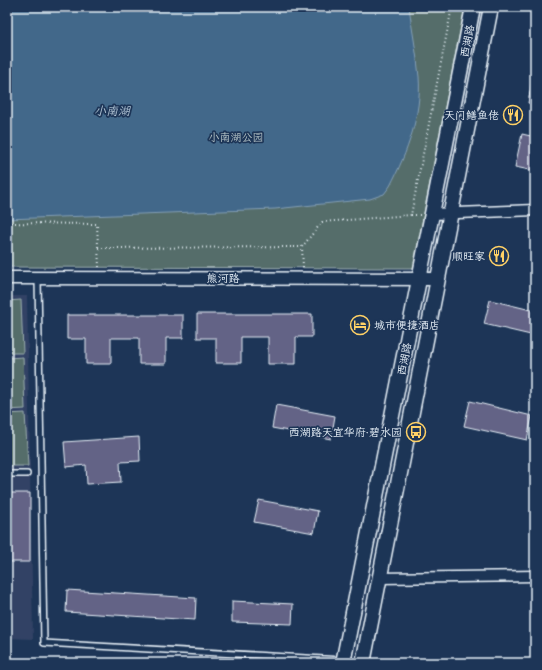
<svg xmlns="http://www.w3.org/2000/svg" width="542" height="670" font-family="'Playpen Sans','LXGW WenKai TC',sans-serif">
	<rect width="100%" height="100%" fill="#1d3557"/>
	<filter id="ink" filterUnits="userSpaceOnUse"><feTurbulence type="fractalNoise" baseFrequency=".025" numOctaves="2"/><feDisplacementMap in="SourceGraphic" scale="8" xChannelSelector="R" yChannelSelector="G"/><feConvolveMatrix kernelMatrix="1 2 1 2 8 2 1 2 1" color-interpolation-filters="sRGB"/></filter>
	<g filter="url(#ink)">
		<path fill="#324365" d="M7 296H27L33 639 7 638Z"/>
		<path fill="#546d6a" stroke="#9eafb1" d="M7 7H465L413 268 7 267Z
			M21 300 23 353H7V301Z
			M23 357 25 409 7 410V358Z
			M25 413 28 466H7V414Z"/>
		<path fill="#42688a" stroke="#849fb6" d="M7 7H409C412 30 417 54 419 77 422 114 407 153 390 186L384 194 370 199 275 209 7 219Z"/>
		<path fill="#646386" stroke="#e8f1f8" d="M534 70H535V104L528 103Z
			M522 134 535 137V171L515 167Z
			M533 251H535V279L534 280Z
			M490 300 535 311V336L484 324Z
			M197 314H312V337H296V364H268V337H241V363H216V338H197Z
			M67 315H183V338H166V364H139V338H111V364H86V339H67Z
			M470 401 532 416 527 440 464 426Z
			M276 405 335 416 331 439 272 428Z
			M139 437 140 461 120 462 121 482 87 484 86 465 66 467 64 442Z
			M7 493H30V562H7Z
			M259 500 318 511 314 533 254 522Z
			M67 590 196 598 195 620 66 612Z
			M232 601 293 604 292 624 232 622Z"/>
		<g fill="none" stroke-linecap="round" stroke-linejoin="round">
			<defs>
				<path id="service" d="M38 279 44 643 342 660
					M7 474H27"/>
				<path id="minor" d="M432 214 535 210
					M379 578 535 576"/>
				<path id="tertiary" d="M7 278 438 279"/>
				<path id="secondary" d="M343 663 473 7
					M363 663 491 7"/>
			</defs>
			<use href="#service" stroke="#e8f1f8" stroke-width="8"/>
			<use href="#minor" stroke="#e8f1f8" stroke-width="13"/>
			<use href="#tertiary" stroke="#e8f1f8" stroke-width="15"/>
			<use href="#secondary" stroke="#e8f1f8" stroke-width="17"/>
			<path stroke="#e8f1f8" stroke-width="2" stroke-dasharray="1 3" stroke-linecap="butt" d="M411 215H420
				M7 223 97 224 99 267
				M98 248 302 247
				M303 267 302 247 322 222 411 215 452 7"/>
			<use href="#service" stroke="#1d3557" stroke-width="5"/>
			<use href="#minor" stroke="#1d3557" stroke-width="10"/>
			<use href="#tertiary" stroke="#1d3557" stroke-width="12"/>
			<use href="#secondary" stroke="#1d3557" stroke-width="14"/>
		</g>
	</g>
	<defs>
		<symbol id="restaurant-ring" viewBox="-11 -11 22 22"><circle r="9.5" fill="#1d3557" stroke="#ffd166" stroke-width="1.5"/><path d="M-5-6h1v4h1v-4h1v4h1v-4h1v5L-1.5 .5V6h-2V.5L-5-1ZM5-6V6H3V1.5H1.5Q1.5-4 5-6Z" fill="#ffd166"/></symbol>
		<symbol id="hotel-ring" viewBox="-11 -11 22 22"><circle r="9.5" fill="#1d3557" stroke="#ffd166" stroke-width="1.5"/><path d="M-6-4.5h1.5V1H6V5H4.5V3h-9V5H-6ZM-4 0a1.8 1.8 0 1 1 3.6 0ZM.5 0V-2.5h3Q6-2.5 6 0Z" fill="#ffd166"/></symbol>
		<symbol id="bus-ring" viewBox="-11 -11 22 22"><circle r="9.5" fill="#1d3557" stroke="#ffd166" stroke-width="1.5"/><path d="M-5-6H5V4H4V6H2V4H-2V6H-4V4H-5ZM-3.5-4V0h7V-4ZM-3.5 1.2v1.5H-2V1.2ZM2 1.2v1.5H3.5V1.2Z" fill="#ffd166"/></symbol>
	</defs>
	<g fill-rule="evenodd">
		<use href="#restaurant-ring" x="502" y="104" width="22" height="22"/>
		<use href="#restaurant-ring" x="488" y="245" width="22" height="22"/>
		<use href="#hotel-ring" x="349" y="314" width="22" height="22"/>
		<use href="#bus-ring" x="405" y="421" width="22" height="22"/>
	</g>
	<g text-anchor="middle" stroke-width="3.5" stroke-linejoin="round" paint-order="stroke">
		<g font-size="11" fill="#e8f1f8" stroke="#1d3557">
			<text transform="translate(467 41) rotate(-79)" y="4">西湖路</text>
			<text x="223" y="282">熊河路</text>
			<text transform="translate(404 359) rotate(-79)" y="4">西湖路</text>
		</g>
		<g font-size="11" fill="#e8f1f8" stroke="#1d3557" text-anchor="end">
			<text x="499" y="119">天门鳝鱼佬</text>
			<text x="485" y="260">顺旺家</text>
			<text x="374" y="329" text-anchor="start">城市便捷酒店</text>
			<text x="402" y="436">西湖路天宜华府·碧水园</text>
		</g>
		<g font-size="11" fill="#b4c3c6" stroke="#1d3557">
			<text x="236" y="141">小南湖公园</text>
		</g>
		<g font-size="12" font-style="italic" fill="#aec1d2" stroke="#1d3557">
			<text x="112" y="115">小南湖</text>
		</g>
	</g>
	<rect width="542" height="670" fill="none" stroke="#1d3557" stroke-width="24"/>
	<rect x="12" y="12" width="518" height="646" fill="none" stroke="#e8f1f8" stroke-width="1.5" filter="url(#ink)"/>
</svg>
